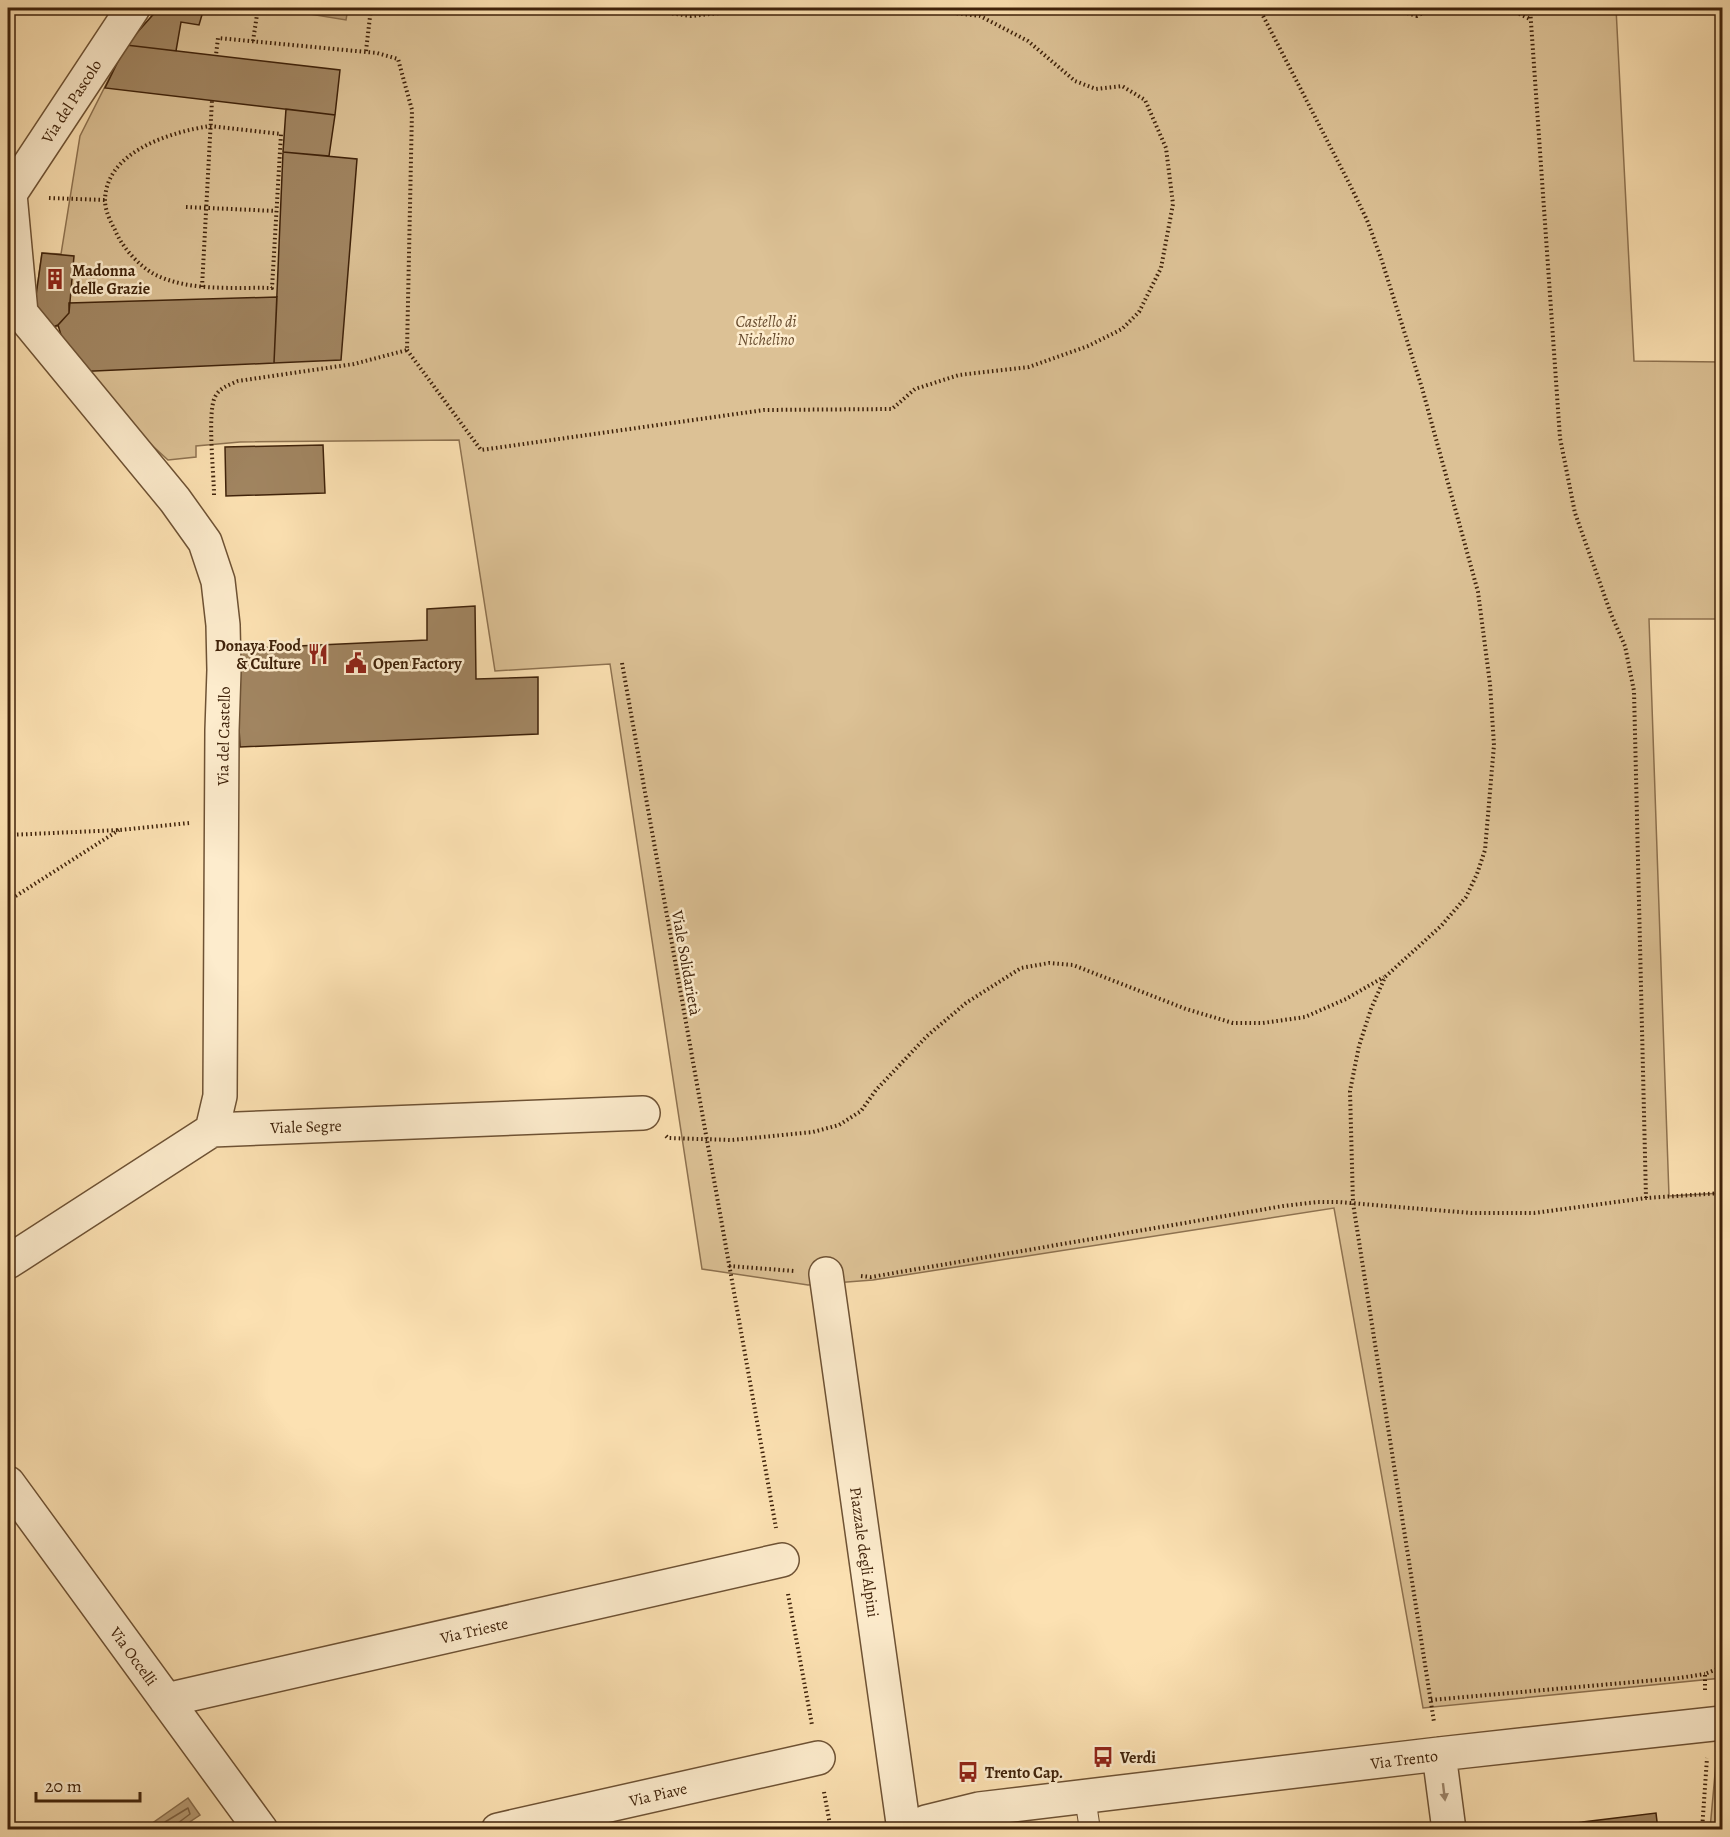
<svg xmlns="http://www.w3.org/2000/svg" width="1730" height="1837" font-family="Alegreya,serif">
	<rect width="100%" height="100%" fill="#fce1b2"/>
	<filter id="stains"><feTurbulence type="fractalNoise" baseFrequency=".00333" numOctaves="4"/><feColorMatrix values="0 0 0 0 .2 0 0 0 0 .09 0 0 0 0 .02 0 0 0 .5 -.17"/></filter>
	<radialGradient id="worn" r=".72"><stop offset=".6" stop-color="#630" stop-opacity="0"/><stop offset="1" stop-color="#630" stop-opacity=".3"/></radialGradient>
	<path fill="#dcc195" stroke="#8e7250" stroke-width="1.5" d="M159 8H1616L1634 361 1722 362V619H1649L1669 1196 1722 1193V1678L1423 1708 1334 1208 873 1280 808 1285 702 1269 610 664 495 671 459 440 240 442 196 446V457L168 460 72 372 59 326 48 329 34 310 42 253 61 254 80 136 126 45Z
		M1716 1763H1722V1829H1710Z"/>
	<path fill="#bca079" stroke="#8a6e4d" stroke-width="1.5" d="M310 8H348L346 20 309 14Z
		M188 1798 200 1815 179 1829H159L154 1822Z"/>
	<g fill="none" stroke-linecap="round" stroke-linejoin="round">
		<path stroke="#7e6142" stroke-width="1.5" d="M164 1830 165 1822 188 1808 190 1814 178 1823 177 1830"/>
	</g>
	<path fill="#a18561" stroke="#3f220a" stroke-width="1.5" d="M159 8H204L199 25 181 22 176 51 126 45Z
		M126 45 340 70 335 115 105 88Z
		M286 109 335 115 329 156 283 152Z
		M283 152 357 159 341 360 274 363Z
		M42 253 74 256 69 313 58 325 48 329 34 310Z
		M277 297 274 363 72 372 58 325 69 313V303Z
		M323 445 325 493 226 496 225 447Z
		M475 606 476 679 538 677V734L240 747 235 649 427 640V609Z
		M1656 1813 1658 1830H1584L1583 1822Z
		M1583 1822 1584 1830H1526Z"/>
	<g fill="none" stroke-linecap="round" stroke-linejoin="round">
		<defs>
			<path id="lane" d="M1085 1797 1090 1830"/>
			<path id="street" d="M10 194 21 313 175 500 205 542 218 581 223 625 224 670 222 730 220 1096 212 1130
				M10 194 133 8
				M8 1262 212 1130 643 1113
				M826 1274 904 1830
				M8 1483 261 1830
				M166 1700 782 1560
				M1439 1754 1449 1830
				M498 1830 818 1758
				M908 1830 926 1822 979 1809 1439 1754 1722 1723"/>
		</defs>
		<use href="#lane" stroke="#6e5234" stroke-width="22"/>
		<use href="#street" stroke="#6e5234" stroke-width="36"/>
		<path stroke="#3f220a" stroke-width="4" stroke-dasharray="1.5 3" stroke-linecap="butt" d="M446 8C473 14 500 14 526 8
			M632 8 691 16 769 8
			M1259 8 1349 183 1367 220 1381 258 1422 388 1478 592 1490 684 1494 745 1485 850 1477 874 1466 897 1441 926 1385 977 1371 1009 1359 1046 1350 1091 1353 1203 1434 1722
			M1390 8 1417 16 1433 8
			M1507 8 1530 19
			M1530 8 1560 438 1575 513 1611 614 1625 646 1634 691 1646 1198
			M253 41 258 8
			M366 51 371 8
			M210 126 281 134 272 288C234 287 189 292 154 274 138 265 122 247 115 230 110 221 105 210 105 200 106 151 171 132 210 126Z
			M49 198 105 200
			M186 207 276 211
			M202 287 212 100
			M407 350 481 450 764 410 892 409 915 389 959 375 1029 367 1088 346 1122 329 1139 312 1161 268 1173 204 1166 148 1145 100 1122 86 1096 89 1075 81 1028 41 980 16 910 8
			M214 495C214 475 207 412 215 397 219 388 229 385 238 381L354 364 407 350 412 110 398 59 377 53 218 38 216 55
			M622 663 776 1528
			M8 835 120 830 189 823
			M8 901 119 830
			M666 1136 668 1138 732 1140 813 1132 839 1125 861 1111 876 1090 927 1036 966 1003 1021 968 1049 963 1073 965 1186 1009 1233 1023H1263L1305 1017 1346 999 1384 977
			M729 1266 794 1271
			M861 1276 871 1277 1283 1206 1318 1202H1338L1471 1213H1534L1646 1198 1722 1193
			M788 1594 812 1725
			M1705 1690V1674L1722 1667
			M1431 1700 1679 1678 1705 1674
			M824 1792 831 1830
			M1702 1830 1707 1758"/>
		<use href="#lane" stroke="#fdeccd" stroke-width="20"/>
		<use href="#street" stroke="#fdeccd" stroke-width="33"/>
	</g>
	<defs><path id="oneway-solid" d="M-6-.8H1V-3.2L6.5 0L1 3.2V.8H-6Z" transform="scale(1.5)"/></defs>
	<use fill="#9e876c" href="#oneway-solid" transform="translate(1444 1792) rotate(83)"/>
	<defs>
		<symbol id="building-bare" viewBox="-9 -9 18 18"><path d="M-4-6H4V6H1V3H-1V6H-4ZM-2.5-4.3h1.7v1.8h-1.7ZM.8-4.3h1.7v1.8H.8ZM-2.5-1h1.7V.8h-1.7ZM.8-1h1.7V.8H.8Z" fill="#8f2418" stroke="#fdeccd" stroke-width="2.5" paint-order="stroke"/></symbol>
		<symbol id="restaurant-bare" viewBox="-9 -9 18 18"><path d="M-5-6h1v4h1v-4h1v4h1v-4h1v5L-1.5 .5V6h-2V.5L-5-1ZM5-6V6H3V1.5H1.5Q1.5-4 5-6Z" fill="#8f2418" stroke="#fdeccd" stroke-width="2.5" paint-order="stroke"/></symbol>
		<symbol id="civic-bare" viewBox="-9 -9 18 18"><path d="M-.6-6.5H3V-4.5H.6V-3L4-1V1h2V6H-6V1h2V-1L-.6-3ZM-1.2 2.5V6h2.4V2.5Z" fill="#8f2418" stroke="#fdeccd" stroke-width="2.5" paint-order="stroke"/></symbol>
		<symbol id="bus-bare" viewBox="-9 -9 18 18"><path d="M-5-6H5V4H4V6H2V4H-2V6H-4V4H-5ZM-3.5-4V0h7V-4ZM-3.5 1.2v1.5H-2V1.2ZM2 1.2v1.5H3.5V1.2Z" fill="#8f2418" stroke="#fdeccd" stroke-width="2.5" paint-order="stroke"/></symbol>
	</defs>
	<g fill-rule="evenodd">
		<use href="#building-bare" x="40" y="264" width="30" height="30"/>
		<use href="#restaurant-bare" x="303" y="639" width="30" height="30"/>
		<use href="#civic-bare" x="341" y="648" width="30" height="30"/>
		<use href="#bus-bare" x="1088" y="1742" width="30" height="30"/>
		<use href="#bus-bare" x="953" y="1757" width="30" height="30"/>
	</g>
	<g text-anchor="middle" stroke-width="5" stroke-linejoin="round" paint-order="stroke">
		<g font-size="16" fill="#3f220a" stroke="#fdeccd">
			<text transform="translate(71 101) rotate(-57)" y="6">Via del Pascolo</text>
			<text transform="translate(223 736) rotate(-89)" y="6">Via del Castello</text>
			<text transform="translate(687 963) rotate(80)" y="6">Viale Solidarietà</text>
			<text transform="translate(306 1126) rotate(-2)" y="6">Viale Segre</text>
			<text transform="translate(865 1552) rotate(82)" y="6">Piazzale degli Alpini</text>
			<text transform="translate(474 1630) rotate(-13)" y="6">Via Trieste</text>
			<text transform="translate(134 1656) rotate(54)" y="6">Via Occelli</text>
			<text transform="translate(1404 1759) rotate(-7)" y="6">Via Trento</text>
			<text transform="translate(658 1794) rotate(-13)" y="6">Via Piave</text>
		</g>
		<g font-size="16" font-weight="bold" fill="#3f220a" stroke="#fdeccd" text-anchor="start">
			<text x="72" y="276">Madonna<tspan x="72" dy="18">delle Grazie</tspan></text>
			<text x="301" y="651" text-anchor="end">Donaya Food<tspan x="301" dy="18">&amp; Culture</tspan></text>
			<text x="373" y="669">Open Factory</text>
			<text x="1120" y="1763">Verdi</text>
			<text x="985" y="1778">Trento Cap.</text>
		</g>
		<g font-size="16" font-style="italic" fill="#664a2d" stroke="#fdeccd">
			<text x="766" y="327">Castello di<tspan x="766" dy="18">Nichelino</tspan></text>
		</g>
	</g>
	<rect width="1730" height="1837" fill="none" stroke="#fce1b2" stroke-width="30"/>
	<rect x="9" y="9" width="1712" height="1819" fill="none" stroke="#3f220a" stroke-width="3"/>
	<rect x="15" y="15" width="1700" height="1807" fill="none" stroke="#3f220a" stroke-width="1.5"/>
	<path d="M36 1792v9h104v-9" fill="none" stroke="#3f220a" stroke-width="3"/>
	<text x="45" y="1792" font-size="18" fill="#3f220a" stroke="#fdeccd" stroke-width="4.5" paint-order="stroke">20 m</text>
	<rect width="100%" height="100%" filter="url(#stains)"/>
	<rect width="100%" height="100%" fill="url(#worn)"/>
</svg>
